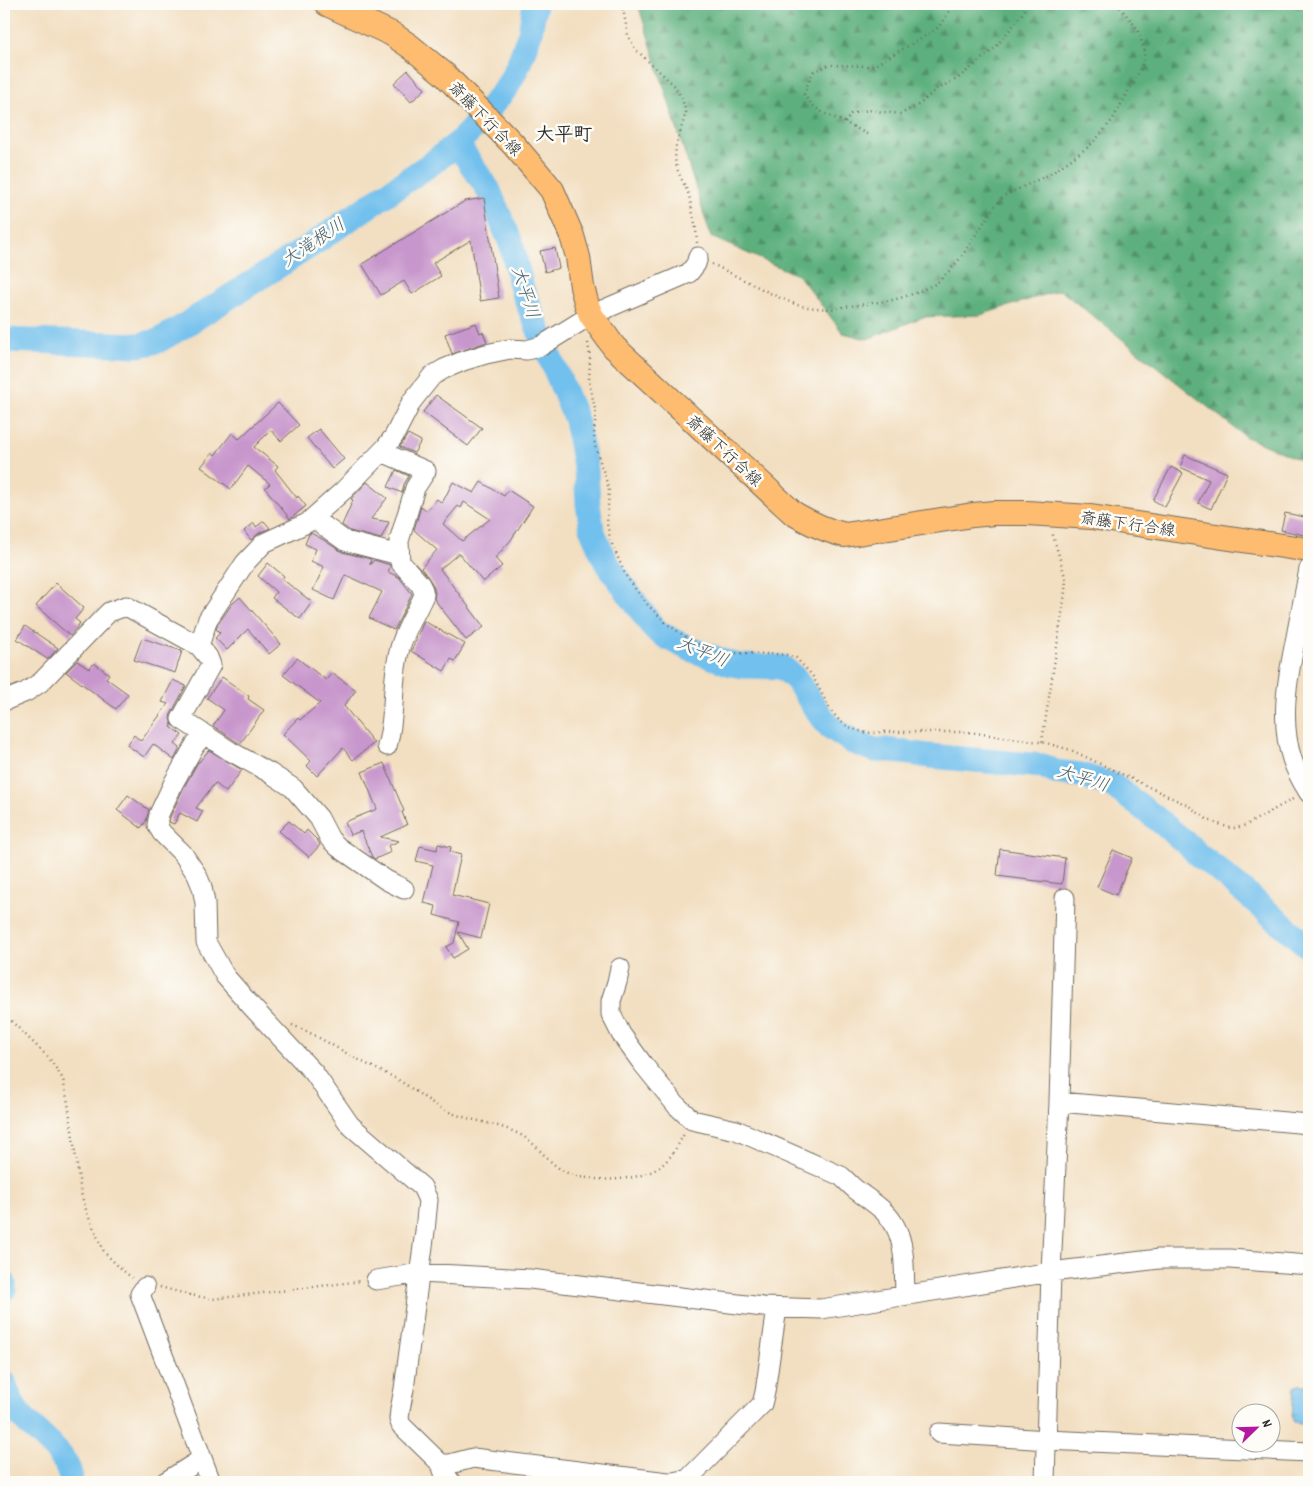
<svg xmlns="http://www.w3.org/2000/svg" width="1313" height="1486" font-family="Dekko,'Klee One',sans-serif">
	<defs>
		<pattern id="forest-firs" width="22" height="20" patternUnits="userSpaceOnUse" patternTransform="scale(1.25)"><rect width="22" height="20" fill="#5db07e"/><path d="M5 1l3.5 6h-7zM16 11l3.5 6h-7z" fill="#4d8f67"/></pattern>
		<pattern id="water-ripples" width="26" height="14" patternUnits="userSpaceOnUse" patternTransform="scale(1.25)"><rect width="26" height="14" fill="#72c0ed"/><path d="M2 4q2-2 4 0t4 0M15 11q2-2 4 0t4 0" fill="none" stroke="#5e9cc0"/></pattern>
	</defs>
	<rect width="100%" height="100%" fill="#fdfcf7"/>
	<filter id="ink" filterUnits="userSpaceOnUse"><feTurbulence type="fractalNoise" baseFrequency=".02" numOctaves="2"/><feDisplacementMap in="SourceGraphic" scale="10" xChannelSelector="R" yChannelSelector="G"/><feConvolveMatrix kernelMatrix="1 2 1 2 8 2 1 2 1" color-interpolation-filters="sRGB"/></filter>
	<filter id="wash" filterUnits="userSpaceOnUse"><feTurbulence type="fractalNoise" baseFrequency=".0096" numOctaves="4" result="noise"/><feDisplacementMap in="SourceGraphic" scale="20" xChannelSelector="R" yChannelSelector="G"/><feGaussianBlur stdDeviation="1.12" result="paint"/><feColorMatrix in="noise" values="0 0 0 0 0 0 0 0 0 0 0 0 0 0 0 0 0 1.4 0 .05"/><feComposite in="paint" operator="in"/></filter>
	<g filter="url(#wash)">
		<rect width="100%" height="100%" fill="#f2dec0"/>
		<path fill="url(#forest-firs)" stroke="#446e54" d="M638 4H1309V464L1246 437 1060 290 980 315 923 317 867 339 843 333 799 276 711 237Z"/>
		<path fill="url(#water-ripples)" stroke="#4e768c" d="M1299 1385H1309V1424L1294 1422 1292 1418 1294 1387Z"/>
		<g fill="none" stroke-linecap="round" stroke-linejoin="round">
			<path stroke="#72c0ed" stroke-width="25" d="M457 144 488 189 511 243 522 289 576 420 586 470 588 504 592 530 606 562 655 630 670 639 690 649 731 664 742 666 782 667 796 679 813 705 829 726 853 742 875 750H888L929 756 1043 766 1055 772 1081 775 1112 785 1156 818 1192 848 1198 855 1217 869 1309 947
				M4 340 139 345 158 341 182 327 310 246 432 163 457 144 470 131 507 87 518 66 530 33 535 4
				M4 1283V1289
				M4 1383C7 1391 10 1401 15 1408 30 1432 71 1452 71 1482"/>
		</g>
		<g id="blocks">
			<path fill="#c796cc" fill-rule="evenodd" d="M408 70 425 89 411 102 394 83Z
				M484 198 499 298 480 301 471 240 433 263 441 276 412 294 404 281 381 295 362 264 465 201Z
				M555 248 559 268 545 272 540 251Z
				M476 323 480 333 483 332 487 342 452 354 445 334Z
				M436 395 482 428 468 446 423 412Z
				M278 403 299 425 281 441 271 430 254 447 278 466 275 470 297 498 298 496 306 506 290 519 265 488 270 484 248 466 231 489 201 467 212 453 215 455 232 433 239 439Z
				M319 429 344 459 332 469 307 438Z
				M408 434 421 441 414 453 400 447Z
				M1185 455 1227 473 1211 509 1198 503 1209 480 1180 467Z
				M1171 467 1183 473 1165 507 1153 500Z
				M396 470 409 476 404 484 402 493 388 487Z
				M367 482 387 498 371 519 389 522 381 539 350 531 342 525 353 500 351 499Z
				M453 482 474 493 481 482 504 496 508 490 533 506 511 540 495 558 502 566 483 582 459 553 440 569 484 627 466 640 434 599 435 593 433 585 428 577 421 568 437 550 414 530 421 506 427 511 437 499 442 503ZM464 502 490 519 462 541 443 524 458 506 461 508Z
				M1285 513 1309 518V536L1281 530Z
				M264 521 270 528 259 533 251 540 244 531 254 523 256 527Z
				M311 533 322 539 342 552 371 559 370 565 374 560 390 565V567L388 572 399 577 412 594 394 630 369 618 382 592 345 575 334 600 313 590 324 567 311 561 316 549 305 544 309 534Z
				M268 563 284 576 282 579 312 602 300 619 272 598 276 592 258 576Z
				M56 583 84 608 75 619 80 623 70 636 36 606Z
				M240 597 281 644 269 654 248 629 227 650 215 638 220 633 216 629 218 624 232 604Z
				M424 621 465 644 455 661 451 659 444 671 411 651Z
				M25 626 58 648 48 659H47L17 639Z
				M142 638 182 651 175 673 134 660Z
				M297 658 326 680 332 673 356 690 344 706 374 743 353 760 343 748 317 776 307 766 311 761 283 734 298 718 300 720 320 703 283 675Z
				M77 661 89 669 94 663 109 674 106 678 128 694 116 709 66 672Z
				M222 677 249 696 248 699 264 710 240 744 213 726 224 710 207 698Z
				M173 680 186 686 171 714 170 718 172 725 171 727 182 735 175 744 180 748 174 760 153 744 144 757 127 745 134 735 141 741 168 704 162 702Z
				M209 750 242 770 226 792 215 783 196 808 203 811 197 822 180 813 174 824 169 822 170 817 184 787 198 762H199Z
				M384 763 404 811 402 812 407 825 380 837 399 841 388 846 391 852 375 859 372 857 361 831 350 835 345 822 377 809 362 772Z
				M128 795 149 810 146 821 141 828 117 810Z
				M289 821 304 834 307 830 318 841 320 845 309 857 279 831Z
				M438 844 451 847 450 852 461 855 452 895 489 904 481 938 458 932 468 949 453 958 446 947 454 943 459 922 434 915 436 906 424 903 433 865 416 861 420 846 437 850Z
				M1000 849 1065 858 1062 884 997 876Z
				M1113 850 1132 858 1116 895 1097 887Z"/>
		</g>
	</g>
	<g filter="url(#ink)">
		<use href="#blocks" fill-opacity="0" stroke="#716a5f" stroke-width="1"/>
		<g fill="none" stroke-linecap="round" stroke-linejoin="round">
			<defs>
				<path id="minor" d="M382 452 426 471 415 488 399 541 400 562 420 584 423 590 424 595C416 614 403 632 399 652 391 683 396 715 387 746
					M313 518 345 541 399 555
					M1309 569C1305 592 1300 615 1296 637 1288 676 1279 720 1292 759 1296 772 1302 782 1309 793
					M199 646 208 619 245 563 264 543 307 523 344 490 386 447 394 436 412 401 432 376 444 369 463 361 486 354 510 349 527 350 541 346 591 315 689 273 696 264 698 257
					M4 701 26 692 41 682 109 612 126 606 199 646 208 657 211 665 181 719 230 751 270 773 293 788 319 818 330 839 338 847 386 880 404 889
					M204 735 195 745 174 782 159 814 157 825 162 833 183 854 197 875 202 887 205 903 206 942 225 976 253 1008 314 1073 350 1125 422 1187 428 1200 425 1231 404 1389 400 1410 399 1419 401 1425 441 1464H450L473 1458 668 1482
					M620 968 617 982 611 1001V1014L621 1034 642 1063 676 1105 692 1120 736 1130 841 1176C846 1180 850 1185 855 1189 869 1200 887 1210 895 1226 906 1246 904 1273 905 1295
					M1059 1102 1065 898
					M376 1280 420 1273 530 1279 763 1307 821 1309 1051 1272 1159 1259H1230L1309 1265
					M145 1287 140 1294 211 1482
					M939 1433 1047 1440 1309 1452
					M441 1464 444 1473 451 1482
					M165 1482 202 1459
					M672 1482 688 1479 762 1404 765 1392 777 1308
					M1045 1482 1051 1272 1059 1102 1309 1124"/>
				<path id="major" d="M327 4 392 34 411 47 444 74 513 144 542 178 552 190 572 236 578 257 582 287 587 305 591 315 614 347 793 513C810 523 826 531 845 535L973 515 994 513H1027L1091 517 1309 550"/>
			</defs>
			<use href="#minor" stroke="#716a5f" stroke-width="21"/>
			<use href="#major" stroke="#716a5f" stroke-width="26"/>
			<path stroke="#716a5f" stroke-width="2.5" stroke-dasharray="1 4" stroke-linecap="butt" d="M622 4 628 35 635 49 675 86 682 99 686 112 676 146 675 159 677 169 689 195 696 229 697 243
				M845 123 851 114 868 110 901 114 920 104 935 90 957 79 996 47 1022 14 1028 4
				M867 134C860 131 853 126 846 123 827 114 816 113 804 94L810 78 814 71 829 65 873 66 922 38 939 27 954 4
				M712 264 780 298 800 306 816 308 830 309 893 300 916 293 937 283 952 268 962 256 994 207 1004 196 1052 173 1088 147 1100 135 1113 119 1141 68 1145 52 1137 28 1117 4
				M588 343 590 358 589 381 596 414 594 435 595 446 609 489 607 524 611 542 626 576 646 603 666 623 683 635 705 648 722 653 772 654 787 655 796 658 812 675 831 711 838 719 845 725 856 730 867 733 883 732H969L1046 743 1071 750 1189 806 1208 820 1230 828H1236L1246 825 1293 799
				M1042 742 1064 601 1066 580 1052 532
				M4 1014 49 1058 63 1079 68 1103 81 1193 88 1216 104 1252 119 1267 132 1278
				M292 1025 306 1031C324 1040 342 1051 359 1060 373 1068 387 1073 400 1081 415 1090 429 1102 445 1110 467 1121 494 1122 517 1133 535 1141 544 1158 560 1169 582 1184 642 1183 662 1165 672 1157 678 1145 684 1134
				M160 1287 190 1295 213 1299 362 1281"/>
			<use href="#minor" stroke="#fff" stroke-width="19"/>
			<use href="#major" stroke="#fdbc6f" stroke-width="24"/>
		</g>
	</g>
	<g text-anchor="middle" stroke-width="5" stroke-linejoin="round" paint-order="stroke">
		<g font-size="16" fill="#2b2b2b" stroke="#fdfcf7">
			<text transform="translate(486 118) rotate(46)" y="6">斎藤下行合線</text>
			<text transform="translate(725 450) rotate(43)" y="6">斎藤下行合線</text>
			<text transform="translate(1128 523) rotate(8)" y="6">斎藤下行合線</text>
		</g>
		<g font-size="18" font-style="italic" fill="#445f6f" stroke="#fdfcf7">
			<text transform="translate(313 242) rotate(-34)" y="6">大滝根川</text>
			<text transform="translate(526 292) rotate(72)" y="6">大平川</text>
			<text transform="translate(703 651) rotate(22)" y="6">大平川</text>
			<text transform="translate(1083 778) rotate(17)" y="6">大平川</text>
		</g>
		<g font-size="19" font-weight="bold" fill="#2b2b2b" stroke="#fdfcf7">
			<text x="564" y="140">大平町</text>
		</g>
	</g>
	<rect width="1313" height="1486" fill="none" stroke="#fdfcf7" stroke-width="20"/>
	<g transform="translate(1256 1428) rotate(67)"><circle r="24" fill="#fdfcf7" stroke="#a9a8a5"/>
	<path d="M0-4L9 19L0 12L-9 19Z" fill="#b5179e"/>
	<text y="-8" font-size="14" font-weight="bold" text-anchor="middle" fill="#2b2b2b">N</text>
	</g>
</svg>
